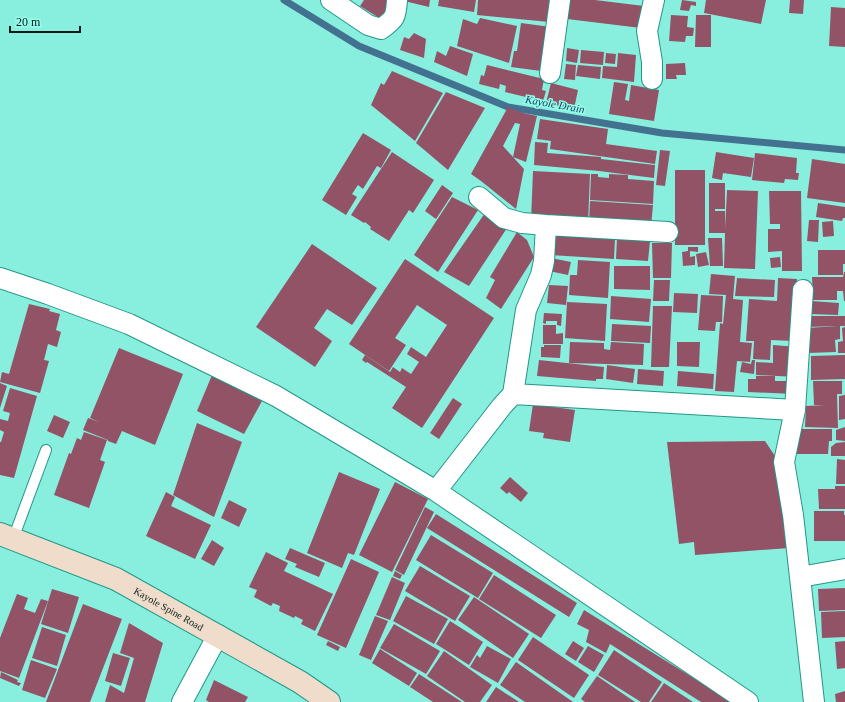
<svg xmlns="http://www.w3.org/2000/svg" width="845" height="702" font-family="Georgia,serif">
	<rect width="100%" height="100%" fill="#88efde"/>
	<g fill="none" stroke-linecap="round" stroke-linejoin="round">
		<path stroke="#42728f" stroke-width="7" d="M284 0 359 46 508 107 662 133 845 150"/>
	</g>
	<path fill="#935366" d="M364 0H393L381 19 360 6Z
		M400 0H430L429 7Z
		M439 0H476L474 12 438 6Z
		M478 0H550L549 22 477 15Z
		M569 0H595L644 6 641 28 567 19Z
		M682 0 696 2V6L691 5 689 11 680 10Z
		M706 0H766L761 24 704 13Z
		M790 0H804L803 14 789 13Z
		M831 7 845 8V47L829 46Z
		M671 15 688 16 687 27 694 28 693 36H686L685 42 669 41Z
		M696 15H711V47H695Z
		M480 18 517 26 509 63 457 46 463 19 477 24Z
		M521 23 551 27 541 71 511 67 514 51H517Z
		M414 33 426 39 424 58 400 50 404 37 409 39Z
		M450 46 473 54 467 76 434 62 437 51 446 56Z
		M567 48 579 50 577 63 566 61Z
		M581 50 604 52 603 65 580 63Z
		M606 53 616 54 615 64 605 63Z
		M618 53 636 55 634 82 602 78 603 66 617 67Z
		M685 63 686 75H676L677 79H666V64Z
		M566 64 576 65 575 80 564 79Z
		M487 65 544 79 542 90 546 91 543 101 505 92 506 86 500 84 499 89 479 84 481 75 484 76Z
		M578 65 601 67 600 79 576 76Z
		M392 71 443 93 415 141 371 105 381 83 384 85Z
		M614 82 628 84 625 100 629 101 631 85 659 90 654 121 609 114Z
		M551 83 578 90 574 109 546 103Z
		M446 92 485 108 448 170 416 143Z
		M508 107 523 113 537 116 526 162 513 157 520 124 515 123 503 146 524 169 516 209 481 181 471 174Z
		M540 119 608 129 606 144 657 151 655 164 550 149 551 141 537 139Z
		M363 133 391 150 381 168 377 166 363 189 358 185 352 194 357 197 346 215 322 200Z
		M535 142 548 143 547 153 601 157V159L655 165 654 178 599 171 600 162 599 171 534 165Z
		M660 150 670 151 665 186 656 185Z
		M392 152 434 180 413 213 409 210 389 241 370 229 371 227 365 222 364 223 351 215Z
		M716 152 754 158 751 177 723 173 722 180 712 178Z
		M755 153 797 158 796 173H799L798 180 785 179 784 183 752 180Z
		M812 159 845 164V203L807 198Z
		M675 170H705V245H675Z
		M533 171 590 174 588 224 531 221Z
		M591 174H598V177L609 178V174L628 175V179L654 181 653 204 590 200Z
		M709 183H725V209H715V211H725V229L727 190 758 191 755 269 724 268 725 233H709Z
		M442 185 453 193 436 219 425 211Z
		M769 191H801L802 271H782V251L768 252V229H780V224H770Z
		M452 197 478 210 438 272 414 255Z
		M590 201 653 205 651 227 589 224Z
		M818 203 845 207V218H843L842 221 816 217Z
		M485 213 507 228 469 286 444 272Z
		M809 220H819L818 242 807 241Z
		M833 221 834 236 823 237 822 222Z
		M551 227 615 239 614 259 550 255Z
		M517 232 527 240 534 257 501 309 486 298 495 280 490 277Z
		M617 238 650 241 648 261 616 259Z
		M708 238H722L723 266H710Z
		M652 243H672L671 278H653Z
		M312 244 377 288 352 325 327 309 314 328 332 341 315 367 256 327Z
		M688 247H698V252L690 251V257L695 256V265L683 266 682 252 688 251Z
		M818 250H845V264H843V275H818Z
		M706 252 709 265 698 267 696 254Z
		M780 257 781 267 771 268 770 258Z
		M551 258 571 262 568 275 549 271Z
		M405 259 494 318 422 428 392 408 406 387 367 362 366 363 362 360 365 355 390 372 393 367 400 372 402 368 411 374 419 362 407 354 411 347 426 357 447 325 417 305 395 338 406 345 389 371 349 344Z
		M578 260 610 262 608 298 569 295 570 275H577Z
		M614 266H650V290L614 289Z
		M844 272H845V301H844L843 291H837V300H813L812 277H843Z
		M711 274 735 276 733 299 743 300 740 342 752 343 750 362 737 361 734 392 715 391 720 323 723 324 726 295 709 294Z
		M737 278 775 280 774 297 735 296Z
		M778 278 797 279 793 341 771 340 770 360 753 359 754 341H746L749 299 777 301Z
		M654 280H670L669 301H653Z
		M549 285 568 286 566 305 547 303Z
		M674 293 698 294 697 313 673 312Z
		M701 295 723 296 722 322H716L715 331 698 330Z
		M611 296 651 299 649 322 610 319Z
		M811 301 839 303 838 315 808 314Z
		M567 302 607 304 605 341 565 338Z
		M29 304 50 309 49 311 60 314 56 330 61 332 57 347 48 344 44 360 49 361 40 393 0 382 2 372 9 374Z
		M653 306H672L669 367H651Z
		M544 313 562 314 561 326 557 325V321H546V324L543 323Z
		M806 316H845V326H840V339L835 340 836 352 808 353 807 328 837 326 806 327Z
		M612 324 651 326 650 343 611 341Z
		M543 325H556V334L563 333V344H543Z
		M845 327V353H838V342L843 341 842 328Z
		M570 342 604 343V349L610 350 611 342 644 344 643 365 569 363Z
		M677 342H700L699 367 677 366Z
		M544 345H561L560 358 541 357V347H544Z
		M773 345 798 347 797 377 756 375V362L773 363Z
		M119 348 183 374 155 445 122 431 116 444 108 441V440L83 430 88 418 99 422 90 418Z
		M845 355V379L811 380V356Z
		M539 360 604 367 603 379H596V381L537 376Z
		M752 360H755L754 374 740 372 742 362 751 364Z
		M607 365 635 369 633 383 606 379Z
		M638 369 664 371 663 386 637 384Z
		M678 371 714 374 713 389 677 386Z
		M212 375 262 401 244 434 197 411Z
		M756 376H775V381H793V394L748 392V379H756Z
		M813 381H842V394H837L838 428 805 427 806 406 825 405H814Z
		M0 383 7 386 0 408Z
		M10 388 37 396 14 478 0 475V442H1L4 432 0 430V419L8 421 10 413 3 411Z
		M845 395V419L839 420V396Z
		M453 398 462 404 439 439 430 433Z
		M533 404 575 410 570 442 543 438 544 433 529 431Z
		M54 415 70 422 63 438 47 431Z
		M197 423 242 442 214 517 173 495Z
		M845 427V441L836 440V430Z
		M794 429H832V441H829L828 454H794Z
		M84 432 107 440 100 460 105 462 89 508 54 495 69 453 71 454 77 438 81 440Z
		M765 441 781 465 789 548 695 555 694 542 679 544 667 442Z
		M845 442V456H831V447L836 443Z
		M837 459 845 460V484H836Z
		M339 472 380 489 354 555 348 553 342 568 307 553Z
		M510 477 528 493 521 502 509 492 507 494 500 488Z
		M395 482 428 499 392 572 359 555Z
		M835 486H845V509H819L818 489H835Z
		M166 492 175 497 171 506 211 525 195 559 146 536Z
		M229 500 247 509 239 527 221 518Z
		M425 507 434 512 404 575 395 570Z
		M814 511H844V515H845V541H814Z
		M436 514 577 603 569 617 427 528Z
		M431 535 493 573 478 598 416 560Z
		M212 540 224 548 214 566 201 559Z
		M290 548 325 563 319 577 295 567 297 564 285 559Z
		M266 552 288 563 284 571 333 594 315 631 301 624 303 620 295 616 294 618 279 611 280 606 273 603 271 606 254 597 257 590 249 587Z
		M351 559 379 572 346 648 317 635Z
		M420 566 470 596 455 621 405 591Z
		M395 571 402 575 400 579 393 576Z
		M494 575 556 615 541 638 479 599Z
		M392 577 405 583 390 620 376 615Z
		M845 588V610L819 611 818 589Z
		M52 589 79 597 68 633 41 624Z
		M17 594 28 598 24 609 35 613 41 599 48 601 19 678 0 671V638Z
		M406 596 448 619 434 644 393 621Z
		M474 597 529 634 513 658 458 620Z
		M83 604 122 619 90 702H46Z
		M584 610 732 702H701L610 644 606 653 586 642 589 630 577 624Z
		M845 611V637L822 638 821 612Z
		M375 616 388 621 371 660 359 655Z
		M450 621 483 642 469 665 436 644Z
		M129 623 163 643 145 702H105L110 685 124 693 134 658 120 653Z
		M394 624 440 651 426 674 380 648Z
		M42 627 66 635 57 666 32 658Z
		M533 637 589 675 574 698 518 660Z
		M328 641 340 647 338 651 326 645Z
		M573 641 584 648 576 661 565 654Z
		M845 641V668L837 669 835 642Z
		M487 646 511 659 498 683 470 667 477 655 480 658Z
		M588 646 604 655 594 672 578 662Z
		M380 649 417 673 409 686 372 663Z
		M614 650 662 682 649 702H641L598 675Z
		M444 651 492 685 480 702H465L427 676Z
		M113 653 130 658 121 686 105 681Z
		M31 660 57 669 45 698 22 690Z
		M516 662 573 702H525L500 685Z
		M1 672 18 680 17 682 21 683 19 686 0 678Z
		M419 674 462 702H433L410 687Z
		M597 676 635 702H585L581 699Z
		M214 680 248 697 245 702H209L206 700Z
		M664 683 693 702H651Z
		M496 687 519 702H486Z
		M845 691V702H836L835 694Z"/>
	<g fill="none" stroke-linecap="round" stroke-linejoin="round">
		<defs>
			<path id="service" d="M13 539 46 450"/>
			<path id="minor" d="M331 0 368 25 381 29C395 19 396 17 397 0
				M550 73 560 0
				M652 79V62L647 31 654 0
				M479 197 504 218 522 223 546 225 544 261 541 275 526 310 513 394
				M546 225 668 232
				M0 278 48 294 129 324 276 396 436 491 748 702
				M795 410 784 462 793 515 814 702
				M436 491 502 406 513 394 795 410 803 290
				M800 577 845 569
				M182 702 218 635"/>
			<g id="secondary">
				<path id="s1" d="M0 534 116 579 300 682 329 702"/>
			</g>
		</defs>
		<use href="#service" stroke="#259687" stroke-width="12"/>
		<use href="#minor" stroke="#259687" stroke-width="22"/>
		<use href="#secondary" stroke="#259687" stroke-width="24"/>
		<use href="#service" stroke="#fff" stroke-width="10"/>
		<use href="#minor" stroke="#fff" stroke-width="20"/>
		<use href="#secondary" stroke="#f0dcca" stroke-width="22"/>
	</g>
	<g text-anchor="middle" stroke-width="3" stroke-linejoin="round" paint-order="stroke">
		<g font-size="10" fill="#001b17" stroke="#96fceb">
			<text dy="4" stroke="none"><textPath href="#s1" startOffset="185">Kayole Spine Road</textPath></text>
		</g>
		<g font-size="11" font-style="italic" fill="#15415f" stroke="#96fceb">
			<text transform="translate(555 104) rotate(10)" y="4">Kayole Drain</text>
		</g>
	</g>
	<path d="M10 26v6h70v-6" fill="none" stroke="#001b17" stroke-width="2"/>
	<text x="16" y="26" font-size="12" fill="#001b17" stroke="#96fceb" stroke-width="3" paint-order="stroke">20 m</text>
</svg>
